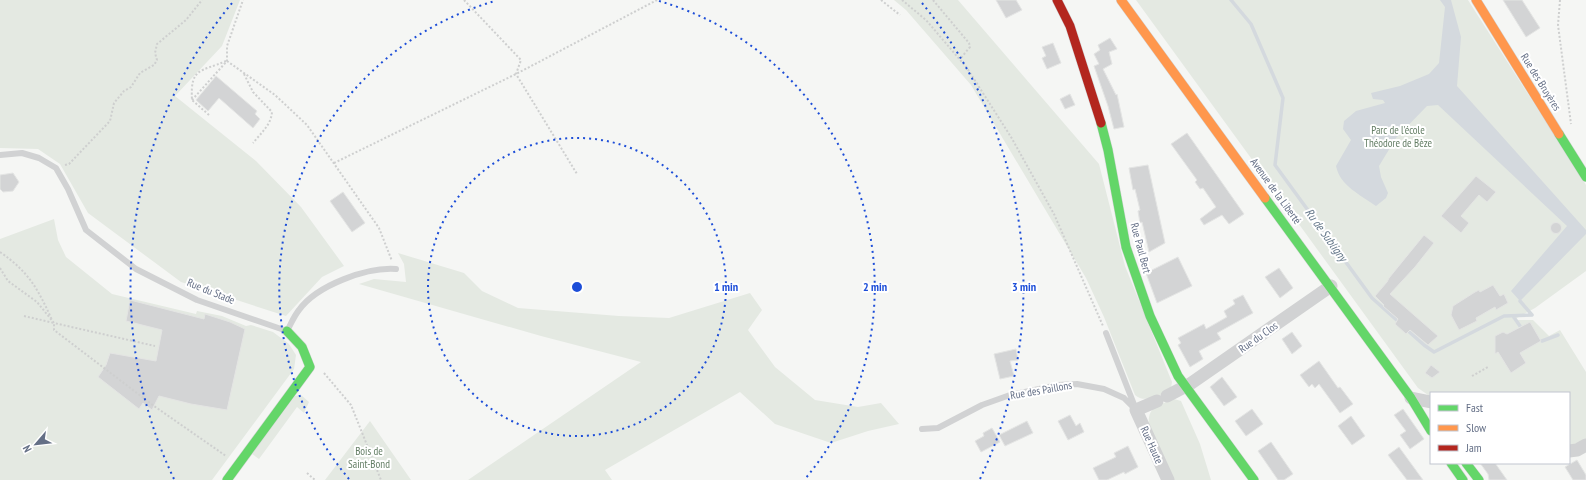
<svg xmlns="http://www.w3.org/2000/svg" width="1586" height="480" font-family="'PT Sans Narrow',sans-serif">
	<rect width="100%" height="100%" fill="#f5f6f4"/>
	<path fill="#e4e9e2" d="M0 0H240L222 46 175 96 256 161 301 207 344 266 322 277 286 316 181 282 88 213 60 164 38 149 0 148Z
		M894 0H958L1099 164 1125 266 1172 382 1171 388 1169 391C1158 395 1145 404 1135 395L1104 317 1086 278 971 85 906 10Z
		M1136 0H1468L1586 185V271L1535 308 1513 320H1533L1549 336 1560 330 1586 372V440L1569 446V393H1431V397L1418 388Z
		M54 219 58 240 66 257 112 294 196 314 197 311 222 316 246 326 251 325 273 332 289 344 296 355 294 369 212 480H0V239Z
		M398 253 464 273 482 291 518 308 619 316 669 318 750 293 762 310 748 330 775 367 815 400 858 407 881 403 899 424 868 431 831 443 775 424 740 392 605 470 612 480H468L641 362 541 336 359 284 374 279 406 282 404 264Z
		M301 395 309 402 304 413 297 407 259 459 252 454 295 396Z
		M1174 399 1181 401 1200 444 1211 480H1173L1149 426C1147 406 1158 406 1174 399Z
		M370 421 411 480H325Z"/>
	<path fill="#d4d9de" d="M1440 0H1451L1461 37 1457 86 1586 230V234L1520 301 1511 291 1567 226 1438 105 1427 106 1396 138 1379 166 1381 177 1388 193 1386 198 1376 206C1361 195 1340 186 1336 166L1351 140 1343 129 1344 121 1356 111 1385 103 1383 100 1373 99 1371 93 1400 86 1429 74 1439 63 1445 7Z"/>
	<g fill="none" stroke-linecap="round" stroke-linejoin="round">
		<path stroke="#d4d9de" stroke-width="3.5" d="M1231 0 1251 24 1283 98 1275 165 1372 298 1400 323
			M1520 301 1532 315
			M1513 316 1520 326
			M1406 329 1424 345 1434 352 1504 316 1532 315
			M1542 341 1558 335"/>
	</g>
	<path fill="#d3d4d5" stroke="#e4e5e4" d="M996 0H1016L1022 10 1006 18Z
		M1503 0H1522L1540 28 1526 37Z
		M1110 38 1117 49 1109 52 1112 64 1103 69 1116 95 1117 94 1124 127 1114 129 1108 106 1094 66 1099 64 1094 54 1100 50 1098 45Z
		M1053 43 1061 63 1047 69 1042 58 1046 56 1042 47Z
		M216 76 257 111 255 114 260 119 253 128 219 98 208 111 196 100Z
		M1070 94 1075 105 1065 109 1060 99Z
		M1187 133 1244 214 1229 224 1222 215 1204 225 1200 219 1216 207 1203 188 1200 189 1195 182 1197 180 1171 144Z
		M1148 165 1165 243 1149 252 1142 222 1140 223 1138 211 1140 210 1135 189 1133 190 1129 168Z
		M13 173 19 182 13 191 3 192 0 189V175Z
		M1476 176 1496 192 1487 202 1479 195 1461 216 1469 223 1461 233 1441 216Z
		M343 192 365 223 352 232 330 201Z
		M1550.5 228a5.5 5.5 0 1 1 11 0a5.5 5.5 0 1 1-11 0Z
		M1424 235 1434 243 1415 267 1390 294 1438 336 1428 345 1410 330 1406 334 1395 324 1398 319 1383 306 1384 305 1375 296 1387 282 1389 278Z
		M1178 257 1192 286 1157 303 1146 273Z
		M1279 268 1293 288 1280 298 1265 277Z
		M1493 285 1500 296 1504 294 1508 303 1496 310 1495 307 1476 318 1477 321 1459 330 1451 315 1453 306 1475 292 1479 290 1480 292Z
		M1243 295 1253 313 1217 333 1221 339 1199 351 1203 359 1190 367 1178 345 1181 343 1178 338 1204 324 1206 329 1227 317 1224 311 1235 304 1233 300Z
		M130 300 204 319 205 314 230 322 245 329 227 410 191 404 159 396 152 410 143 403 139 409 98 377 106 365 110 353 156 361 162 330 126 321Z
		M1530 322 1541 341 1520 353 1526 363 1511 373 1498 352 1495 354V336L1503 332 1507 334Z
		M1292 332 1302 346 1292 354 1282 339Z
		M1016 349 1018 360 1010 361 1014 376 1000 379 994 354Z
		M1319 361 1338 388 1340 387 1353 404 1340 413 1319 384 1315 388 1312 384 1309 387 1300 375Z
		M1431 365 1440 372 1432 378 1425 373Z
		M1222 377 1237 397 1224 406 1210 387Z
		M1252 409 1263 424 1246 436 1235 421Z
		M1403 409 1424 439 1410 449 1400 435 1406 431 1394 415Z
		M1070 415 1076 426 1080 423 1084 432 1068 440 1058 421Z
		M1351 416 1365 436 1352 445 1338 426Z
		M1027 421 1033 433 1005 446 999 435Z
		M992 428 1000 442 981 452 975 441 984 436 983 433Z
		M1271 442 1293 474 1284 480H1278L1258 451Z
		M1128 446 1138 467 1125 474 1124 472 1107 480H1099L1093 468 1116 457 1114 453Z
		M1399 447 1423 480H1407L1388 455Z
		M1577 460 1586 475V480H1573L1565 467Z
		M1480 463H1495L1507 480H1489L1488 474Z"/>
	<g fill="none" stroke-linecap="round" stroke-linejoin="round">
		<defs>
			<path id="fast" d="M1101 123 1108 150 1126 247 1150 316 1178 376 1254 480
				M1559 134 1586 177
				M1265 198 1411 398 1431 431
				M1451 463 1463 480
				M1466 463 1479 480
				M227 480 310 367 302 347 287 331"/>
			<path id="slow" d="M1121 0 1265 198
				M1476 0 1559 134"/>
			<path id="jam" d="M1057 0 1070 26 1101 123"/>
		</defs>
		<use href="#fast" stroke="#d2d3d4" stroke-width="10"/>
		<use href="#slow" stroke="#d2d3d4" stroke-width="10"/>
		<use href="#jam" stroke="#d2d3d4" stroke-width="10"/>
		<path stroke="#cecfcf" stroke-width="2" stroke-dasharray="2 2" stroke-linecap="butt" d="M464 0 521 60 516 74 577 174
			M881 0 900 15
			M902 0 926 20 967 68 1011 137 1054 214 1103 326
			M933 0 969 43 970 47 960 59
			M1560 0 1558 25 1571 124
			M227 61 275 95 307 125 379 228 392 261
			M244 74 253 92 272 112C271 125 261 133 253 143
			M192 100 227 61V46L243 0
			M209 115 192 100C190 67 201 72 226 61
			M334 163 516 74 657 0
			M65 165 69 164 110 121 114 103 124 91 131 87 140 73 154 65 157 60 155 53 157 44 186 20 202 0
			M0 252C29 272 38 289 52 320
			M0 268 8 281 37 302 54 323 155 346
			M24 316 54 323V330L154 406 226 456
			M324 373 351 405 381 480
			M1472 376 1488 367
			M307 473 315 480"/>
		<path stroke="#d1d2d3" stroke-width="6" d="M0 155 22 153 39 158 56 168 68 189 86 230 136 269 197 300 287 331C291 324 294 316 299 310 317 285 367 267 396 269
			M1106 333 1135 407
			M922 429 938 428 982 405 1010 395 1058 385 1077 384 1104 389 1124 398 1136 410"/>
		<path stroke="#d1d2d3" stroke-width="13" d="M1167 396 1190 384 1331 286
			M1411 398 1431 402
			M1157 401 1136 410 1168 480
			M1569 451 1577 450 1586 445"/>
		<use href="#fast" stroke="#63d668" stroke-width="9"/>
		<use href="#slow" stroke="#ff974d" stroke-width="9"/>
		<use href="#jam" stroke="#b3261e" stroke-width="9"/>
	</g>
	<g fill="none" stroke="#1d4ed8" stroke-width="2" stroke-dasharray="2 4">
		<circle cx="577" cy="287" r="149"/>
		<path d="M349 479A298 298 0 0 1 495 1M659 1A298 298 0 0 1 805 479"/>
		<path d="M174 479A447 447 0 0 1 232 3M922 3A447 447 0 0 1 980 479"/>
	</g>
	<g text-anchor="middle" stroke-width="4" stroke-linejoin="round" paint-order="stroke">
		<g font-size="11" fill="#646f86" stroke="#fff">
			<text transform="translate(1541 82) rotate(58)" y="4">Rue des Bruyères</text>
			<text transform="translate(1276 191) rotate(54)" y="4">Avenue de la Liberté</text>
			<text transform="translate(1141 248) rotate(75)" y="4">Rue Paul Bert</text>
			<text transform="translate(211 291) rotate(22)" y="4">Rue du Stade</text>
			<text transform="translate(1258 337) rotate(-35)" y="4">Rue du Clos</text>
			<text transform="translate(1041 390) rotate(-10)" y="4">Rue des Paillons</text>
			<text transform="translate(1152 445) rotate(66)" y="4">Rue Haute</text>
		</g>
		<g font-size="11" fill="#637d64" stroke="#fff">
			<text x="1398" y="134">Parc de l'école<tspan x="1398" dy="13">Théodore de Bèze</tspan></text>
			<text x="369" y="455">Bois de<tspan x="369" dy="13">Saint-Bond</tspan></text>
		</g>
		<g font-size="12" font-style="italic" fill="#65788a" stroke="#fff">
			<text transform="translate(1326 235) rotate(54)" y="4">Ru de Subligny</text>
		</g>
	</g>
	<circle cx="577" cy="287" r="6" fill="#1d4ed8" stroke="#fff" stroke-width="2"/>
	<g font-size="12" text-anchor="middle" font-weight="bold" fill="#1d4ed8" stroke="#fff" stroke-width="4" stroke-linejoin="round" paint-order="stroke">
		<text x="726" y="291">1 min</text>
		<text x="875" y="291">2 min</text>
		<text x="1024" y="291">3 min</text>
	</g>
	<rect x="1430" y="392" width="140" height="72" fill="#ffffff" stroke="#c1c5cf"/>
	<rect x="1438" y="405" width="20" height="6" fill="#63d668" stroke="#c1c5cf"/>
	<text x="1466" y="412" font-size="12" fill="#646f86">Fast</text>
	<rect x="1438" y="425" width="20" height="6" fill="#ff974d" stroke="#c1c5cf"/>
	<text x="1466" y="432" font-size="12" fill="#646f86">Slow</text>
	<rect x="1438" y="445" width="20" height="6" fill="#b3261e" stroke="#c1c5cf"/>
	<text x="1466" y="452" font-size="12" fill="#646f86">Jam</text>
	<g transform="translate(36 444) rotate(242)" stroke="#ffffff" stroke-width="3" paint-order="stroke">
	<path d="M0-3L7 15L0 10L-7 15Z" fill="#646f86"/>
	<text y="-6" font-size="11" font-weight="bold" text-anchor="middle" fill="#646f86">N</text>
	</g>
</svg>
